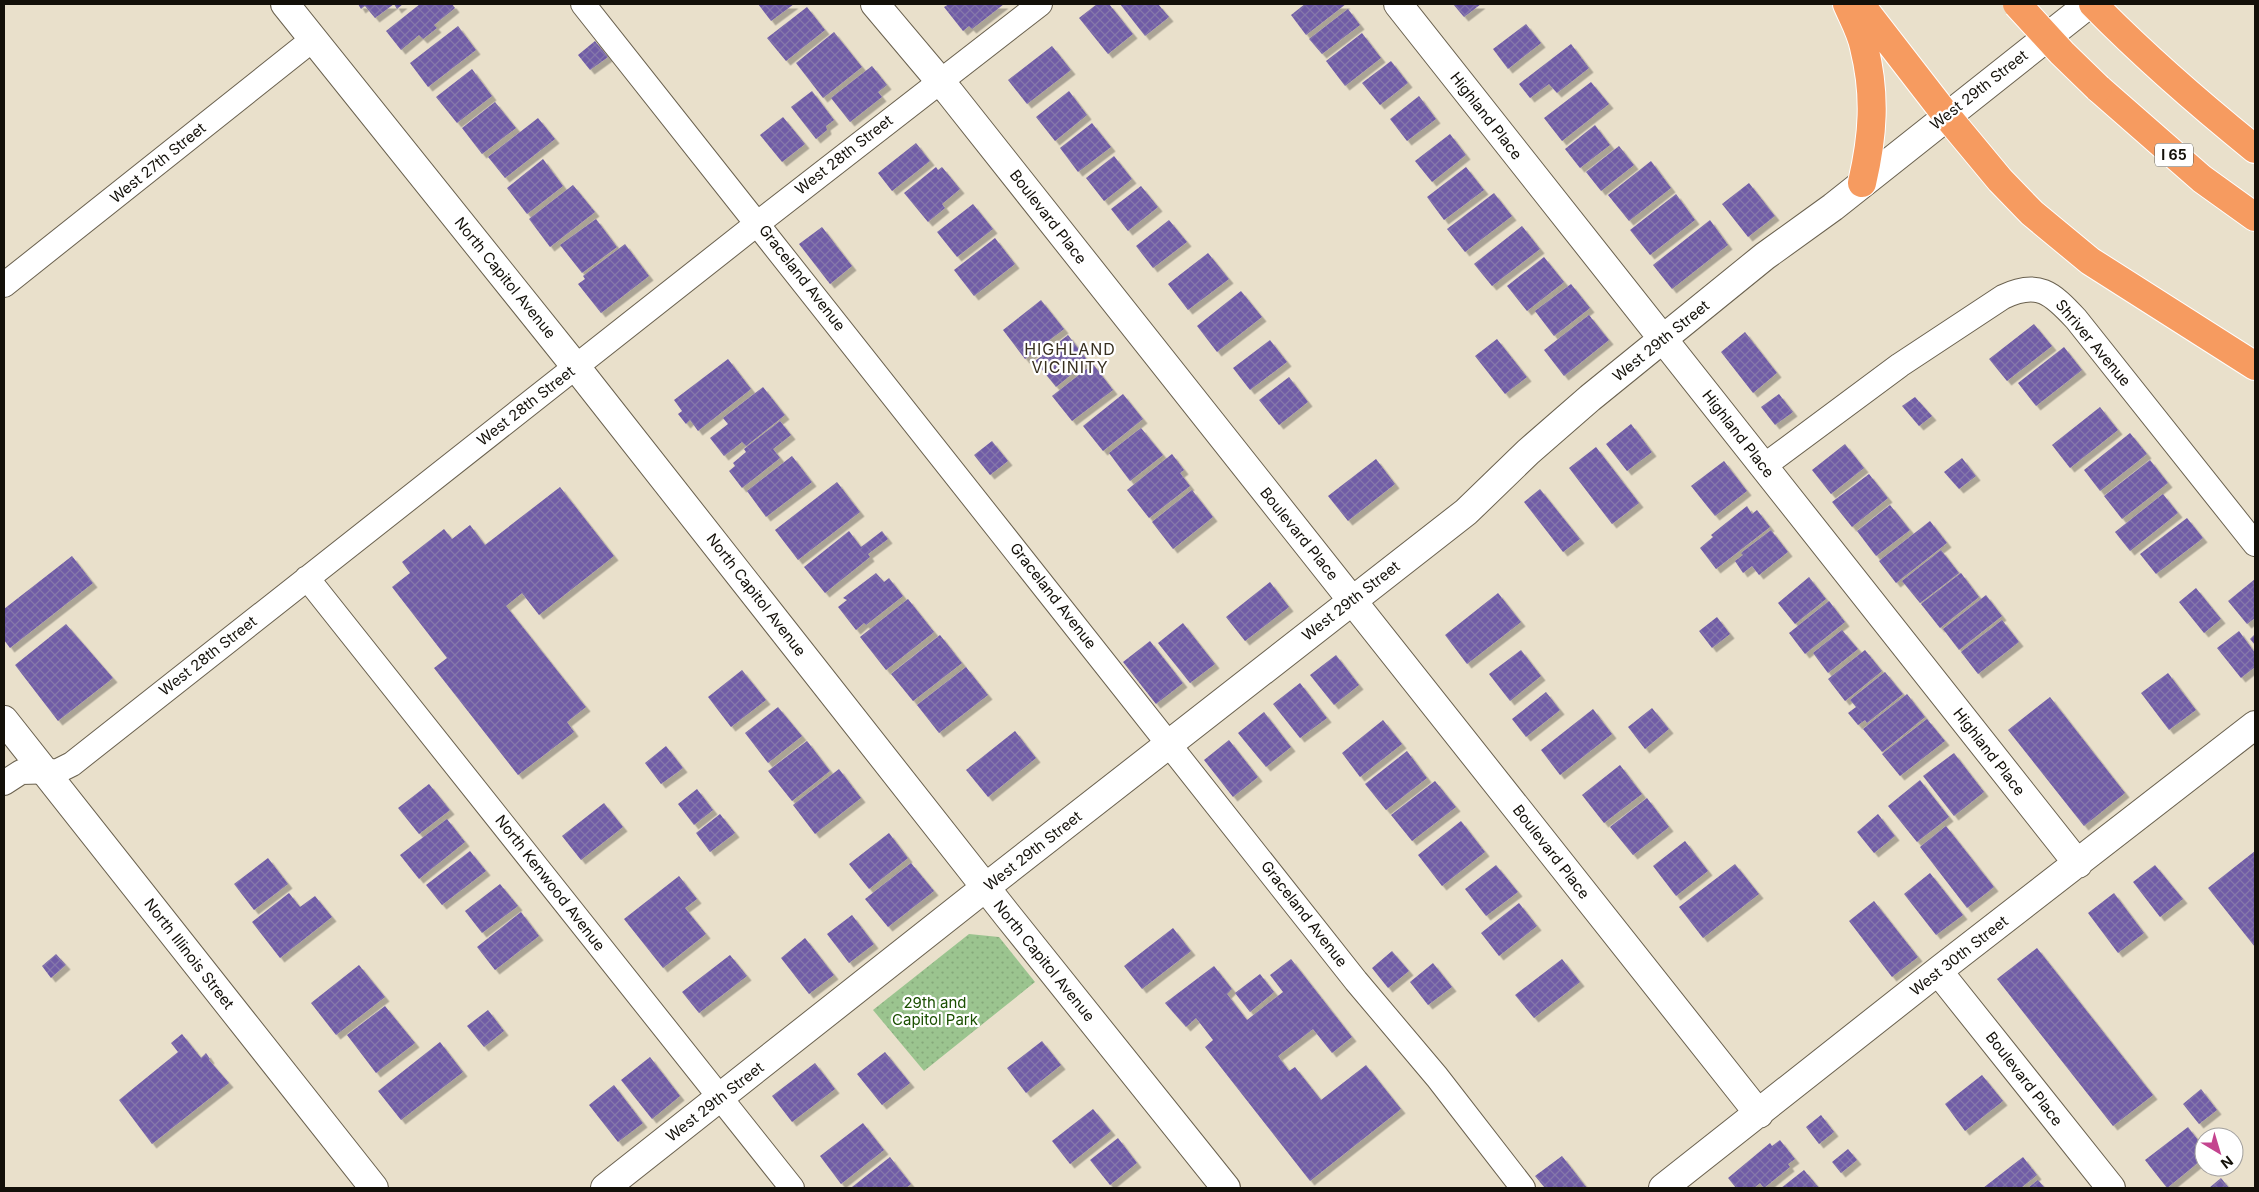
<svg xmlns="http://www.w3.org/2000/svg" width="2259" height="1192" font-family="Inter,sans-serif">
	<defs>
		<pattern id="park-dots" width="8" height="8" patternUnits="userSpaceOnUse" patternTransform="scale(1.25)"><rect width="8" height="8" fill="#9bc48f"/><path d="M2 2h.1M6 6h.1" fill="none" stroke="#85a77a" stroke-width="1.8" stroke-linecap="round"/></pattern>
		<pattern id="building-cross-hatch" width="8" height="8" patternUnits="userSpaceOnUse" patternTransform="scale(1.25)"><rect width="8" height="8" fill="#6f5ba6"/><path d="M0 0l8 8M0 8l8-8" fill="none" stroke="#8577aa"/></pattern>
		<filter id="shadow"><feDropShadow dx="4.5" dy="4.5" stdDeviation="0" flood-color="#0004"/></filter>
	</defs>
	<rect width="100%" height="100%" fill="#e9e0cb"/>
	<path fill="url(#park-dots)" d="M969 934 999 937 1035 982 924 1071 873 1010Z"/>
	<path fill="url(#building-cross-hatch)" filter="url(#shadow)" d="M358 4H403L397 9 394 4 375 18 365 6 361 9Z
		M420 4H452L455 8 434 25 437 28 423 39 419 35 401 50 386 31Z
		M758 4H794L771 21Z
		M949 4H1004L972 29 969 26 963 31 944 7Z
		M1097 4H1109L1133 34 1108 54 1079 18Z
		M1120 4H1158L1169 17 1145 36Z
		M1305 4H1346L1306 35 1291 15Z
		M1453 4H1481L1464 17Z
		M807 7 825 30 786 61 767 38Z
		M1348 9 1360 25 1322 54 1309 39Z
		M1526 24 1541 43 1508 69 1493 49Z
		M458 26 476 50 428 87 410 63Z
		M834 32 862 67 823 98 796 63Z
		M1362 33 1381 58 1345 86 1326 61Z
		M595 41 608 57 590 70 578 55Z
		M1571 44 1589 68 1557 93 1549 84 1530 98 1519 84Z
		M1052 46 1071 70 1027 104 1008 80Z
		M1391 61 1408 83 1380 105 1362 83Z
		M872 66 887 85 878 92 882 97 850 122 831 98Z
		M472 69 492 96 457 123 436 97Z
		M1591 82 1609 104 1562 141 1544 118Z
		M812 91 834 120 826 126 827 130 816 139 791 107Z
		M1069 91 1087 115 1055 141 1036 117Z
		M1419 96 1436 119 1407 141 1390 119Z
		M495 102 516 128 482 154 462 128Z
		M783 117 805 144 782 162 760 135Z
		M538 118 555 139 505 178 488 157Z
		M1092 123 1111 147 1078 172 1060 148Z
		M1595 125 1610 145 1580 168 1565 149Z
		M1450 134 1466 155 1432 182 1415 161Z
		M916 143 930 161 892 191 878 173Z
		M1619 146 1634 165 1601 191 1586 172Z
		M1114 156 1132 179 1104 201 1086 178Z
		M543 159 563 186 527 214 507 188Z
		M1651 161 1671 188 1629 221 1608 195Z
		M936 167 938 170 942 167 960 189 942 204 945 208 928 222 904 193Z
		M1466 167 1484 190 1444 220 1427 197Z
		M1749 183 1775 216 1748 237 1722 204Z
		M573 185 595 212 550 247 529 219Z
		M1141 186 1158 207 1128 231 1111 209Z
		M1494 193 1512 216 1465 252 1447 229Z
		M1676 194 1695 220 1650 255 1630 230Z
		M973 204 993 229 957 257 937 232Z
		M596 219 617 247 582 273 560 245Z
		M1169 220 1187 242 1153 268 1136 246Z
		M1710 220 1728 245 1672 289 1653 265Z
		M1522 226 1540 249 1492 286 1474 264Z
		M822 227 852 266 830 284 799 244Z
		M995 238 1015 264 974 296 954 270Z
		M625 244 649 276 601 313 578 284 585 279 583 276Z
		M1208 253 1229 279 1188 310 1168 284Z
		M1544 257 1564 282 1527 311 1507 286Z
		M1571 284 1590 308 1554 336 1535 311Z
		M1241 291 1262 317 1217 352 1197 326Z
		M1041 300 1064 329 1025 359 1003 330Z
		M1589 315 1609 340 1564 376 1544 350Z
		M2034 324 2052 346 2007 381 1989 359Z
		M1745 332 1777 373 1753 393 1721 352Z
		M1068 335 1088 361 1056 387 1035 361Z
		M1497 339 1527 377 1505 394 1475 356Z
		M1270 340 1287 362 1250 390 1233 368Z
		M2064 347 2082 370 2036 406 2018 383Z
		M728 359 751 389 698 431 690 420 686 424 678 414 682 411 674 400Z
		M1093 364 1113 390 1072 421 1052 396Z
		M1289 377 1308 402 1279 425 1259 400Z
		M763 387 785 415 746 446 742 442 724 456 710 438 728 424 723 418Z
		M1123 394 1143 419 1103 451 1083 426Z
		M1779 394 1793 412 1775 425 1761 407Z
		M1915 397 1932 416 1919 426 1902 406Z
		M2100 407 2118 430 2070 468 2052 445Z
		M780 421 791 435 773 449 780 458 742 488 729 471 735 466 733 463 746 452 744 449Z
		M1631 424 1652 452 1627 471 1606 444Z
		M1141 428 1163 455 1130 481 1109 453Z
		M2130 433 2147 454 2100 491 2084 470Z
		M992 441 1008 461 990 475 974 455Z
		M1845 444 1864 468 1831 494 1812 470Z
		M1596 447 1639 503 1612 524 1569 468Z
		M1172 454 1184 470 1180 473 1190 486 1149 518 1127 490Z
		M792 456 812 482 766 517 747 491Z
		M1962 458 1976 476 1959 489 1944 472Z
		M1376 459 1395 484 1348 521 1328 496Z
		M2150 460 2168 483 2122 519 2104 496Z
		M1724 461 1747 491 1715 516 1691 486Z
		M1869 474 1888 498 1852 527 1832 502Z
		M837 482 860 512 798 560 775 530Z
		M560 487 614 556 539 615 522 593 506 606 586 707 567 722 574 732 518 775 434 668 447 658 392 587 410 573 402 562 444 529 452 539 470 525 485 545Z
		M1540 489 1580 539 1563 552 1524 502Z
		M1192 490 1213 517 1173 549 1152 522Z
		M2163 494 2178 513 2130 551 2115 532Z
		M1890 505 1910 530 1876 556 1857 531Z
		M1747 506 1752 514 1757 510 1770 527 1716 569 1700 548 1713 537 1711 535Z
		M2187 518 2203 538 2156 574 2140 554Z
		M1930 521 1947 543 1896 583 1879 561Z
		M1771 530 1788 552 1759 575 1752 566 1743 573 1735 561 1743 555 1741 553Z
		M849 531 861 547 882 531 888 539 868 554 870 557 825 593 804 567Z
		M1941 550 1959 573 1920 603 1902 581Z
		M72 556 93 583 10 648 4 640V609Z
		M876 573 884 582 889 578 903 596 866 625 864 623 856 630 838 607 847 600 843 598Z
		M1961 573 1979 597 1940 628 1921 604Z
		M1809 577 1826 599 1795 624 1778 603Z
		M2255 579V618L2247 624 2228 601Z
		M1270 582 1289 607 1245 641 1226 617Z
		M2196 588 2221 619 2204 633 2179 602Z
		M1498 593 1521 622 1467 664 1445 635Z
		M1986 595 2002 616 1959 650 1943 629Z
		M908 599 934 632 886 670 860 637Z
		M1829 601 1845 622 1805 654 1789 633Z
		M1717 617 1730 634 1712 648 1699 631Z
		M2002 620 2019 642 1978 674 1961 652Z
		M1183 623 1215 664 1190 683 1158 643Z
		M66 624 113 678 58 721 15 665Z
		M1842 630 1858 649 1828 673 1813 653Z
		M2239 631 2255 653V667L2241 678 2217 648Z
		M2255 634V645L2250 639Z
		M940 635 962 663 913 701 891 674Z
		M1150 641 1183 683 1156 704 1123 662Z
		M1521 650 1541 676 1510 701 1489 674Z
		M1865 650 1882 671 1845 701 1828 679Z
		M1336 655 1359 685 1334 705 1310 675Z
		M966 667 988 695 939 733 917 705Z
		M742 670 766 700 731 727 708 697Z
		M1885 672 1903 694 1867 723 1865 720 1858 725 1848 713 1856 707 1850 700Z
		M2168 673 2196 710 2169 730 2141 693Z
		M1300 683 1327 718 1300 738 1273 704Z
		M1546 692 1560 710 1526 737 1512 719Z
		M1907 694 1925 717 1882 752 1863 729Z
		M2050 697 2125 793 2084 826 2008 730Z
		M778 707 802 736 768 763 745 733Z
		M1652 708 1669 729 1645 749 1628 727Z
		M1593 709 1612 734 1560 775 1541 750Z
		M1264 712 1291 747 1266 767 1238 733Z
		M1927 719 1945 741 1900 776 1882 754Z
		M1383 720 1402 744 1360 777 1342 753Z
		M1015 731 1036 758 988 797 966 770Z
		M1229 740 1258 777 1233 797 1204 760Z
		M807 741 830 771 792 801 768 771Z
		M666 746 683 768 661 784 645 763Z
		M1407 751 1427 778 1386 810 1365 784Z
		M1954 753 1984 792 1954 816 1923 776Z
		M1620 765 1642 794 1604 823 1582 795Z
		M839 769 861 798 815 834 793 805Z
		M1920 780 1949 817 1917 842 1888 806Z
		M1435 781 1456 807 1412 841 1391 815Z
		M429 784 450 810 419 834 398 808Z
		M697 789 713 810 694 825 678 804Z
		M1647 798 1669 827 1633 855 1610 827Z
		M604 803 623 827 581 860 562 836Z
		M720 814 735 833 710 852 696 833Z
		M1878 814 1895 836 1874 853 1857 832Z
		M447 819 465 842 419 879 400 855Z
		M1461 821 1485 852 1442 886 1418 855Z
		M1946 826 1994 887 1967 908 1920 847Z
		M889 833 908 858 869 889 849 864Z
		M1685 841 1708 871 1676 896 1653 866Z
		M470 851 486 871 442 905 426 885Z
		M2255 851V947L2208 888Z
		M268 858 288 884 254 910 234 884Z
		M911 863 934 891 888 927 865 899Z
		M1735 864 1759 894 1703 938 1679 907Z
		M1496 865 1518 892 1486 916 1465 889Z
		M2155 865 2183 899 2160 917 2133 882Z
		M1930 873 1963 915 1936 935 1904 894Z
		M679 876 697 899 685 908 706 934 663 968 624 919Z
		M500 884 518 906 482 933 465 911Z
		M289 893 300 907 315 896 332 917 280 958 252 922Z
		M2114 893 2144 933 2118 953 2088 913Z
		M1874 901 1918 957 1892 977 1849 921Z
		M1519 903 1537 926 1499 956 1481 933Z
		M521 912 539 936 495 970 477 947Z
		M852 915 874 944 849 963 827 934Z
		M1173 928 1191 951 1142 989 1124 966Z
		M805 938 834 975 809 994 781 958Z
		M2037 948 2153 1095 2113 1126 1997 979Z
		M1392 951 1409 971 1388 988 1372 968Z
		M56 954 66 965 51 978 42 966Z
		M730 955 747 976 699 1013 682 992Z
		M1291 959 1352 1037 1332 1053 1313 1029 1278 1056 1289 1071 1295 1067 1321 1100 1366 1065 1401 1109 1310 1181 1205 1047 1213 1040 1196 1018 1186 1027 1165 1003 1214 966 1232 989 1227 994 1247 1020 1283 992 1270 975Z
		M1562 959 1580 982 1534 1018 1515 995Z
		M1433 963 1452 987 1428 1005 1410 982Z
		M359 965 385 997 336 1035 311 1003Z
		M1260 974 1274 992 1250 1012 1235 993Z
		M385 1006 415 1043 376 1073 347 1035Z
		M488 1010 504 1031 484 1047 467 1026Z
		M182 1034 201 1058 206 1053 210 1059 209 1060 229 1083 152 1144 119 1100 178 1052 171 1043Z
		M1042 1041 1061 1065 1026 1093 1007 1068Z
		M440 1042 463 1072 401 1120 378 1091Z
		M885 1052 910 1083 882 1105 857 1074Z
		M650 1057 680 1096 652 1119 621 1080Z
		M815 1063 835 1089 792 1122 772 1096Z
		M1982 1075 2003 1101 1965 1131 1945 1104Z
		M614 1085 643 1123 618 1142 589 1105Z
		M2201 1089 2217 1110 2199 1124 2183 1104Z
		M1093 1109 1111 1131 1070 1164 1052 1141Z
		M1821 1115 1834 1132 1819 1144 1806 1127Z
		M863 1123 884 1150 841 1184 820 1156Z
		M2188 1127 2204 1148V1158L2167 1188 2145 1160Z
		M1118 1138 1137 1163 1110 1185 1090 1160Z
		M1780 1140 1795 1159 1788 1164 1790 1167 1764 1188 1760 1183 1754 1188H1736L1728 1178 1770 1143 1772 1146Z
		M1848 1149 1857 1160 1841 1173 1832 1162Z
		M1562 1156 1587 1188H1545L1535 1176Z
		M890 1157 911 1184 906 1188H853L852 1187Z
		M2023 1157 2037 1175 2021 1188H1983Z
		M1804 1170 1819 1188H1781Z
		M2221 1178 2229 1188H2209Z
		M2038 1180 2045 1188H2028Z"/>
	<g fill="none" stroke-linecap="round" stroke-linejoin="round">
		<defs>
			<path id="street" d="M583 4 1356 981 1437 1077 1523 1188
				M4 285 312 40
				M1764 466 1900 365 2003 297C2038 280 2052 293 2076 319L2255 544
				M307 578 792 1188
				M4 783 21 772 58 771 72 764 758 223 1040 4"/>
			<path id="secondary" d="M285 4 576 367 1008 916 1226 1188
				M875 4 950 93 1759 1114
				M1398 4 2078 864
				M4 720 374 1188
				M1938 971 2111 1188
				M605 1188 986 887 1466 512 1528 452 1590 398 1765 256 1833 207 2089 4
				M1663 1188 1938 971 2255 725"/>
			<path id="highway" d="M1847 4C1853 18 1861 32 1864 47 1876 95 1873 136 1862 183
				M1860 4 1946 115 2000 180 2032 213 2090 261 2255 366
				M2093 4C2144 56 2198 103 2255 149
				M2098 88 2202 179 2255 217"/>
		</defs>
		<use href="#street" stroke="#6a614f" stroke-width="26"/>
		<use href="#secondary" stroke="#6a614f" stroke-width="30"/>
		<use href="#highway" stroke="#fff" stroke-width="30"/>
		<use href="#street" stroke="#fff" stroke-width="24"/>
		<use href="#secondary" stroke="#fff" stroke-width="28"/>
		<use href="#highway" stroke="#f69b60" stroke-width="28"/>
		<defs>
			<path id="highway-bridge" d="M2017 4 2062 53 2098 88"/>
		</defs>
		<use href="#highway-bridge" stroke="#fff" stroke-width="30" stroke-linecap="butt"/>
		<use href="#highway-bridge" stroke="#f69b60" stroke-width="28"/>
	</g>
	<g text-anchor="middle" stroke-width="4.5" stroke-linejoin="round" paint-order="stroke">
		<rect fill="#fff" stroke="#5a5853" stroke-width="1" x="2155" y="143.5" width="38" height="23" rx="4"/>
		<g font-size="14" font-weight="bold" fill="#131009">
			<text x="2174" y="160">I 65</text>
		</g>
		<g font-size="15" fill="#131009" stroke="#fff">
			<text transform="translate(1979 90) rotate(-38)" y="5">West 29th Street</text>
			<text transform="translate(1486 116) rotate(52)" y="5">Highland Place</text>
			<text transform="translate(844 155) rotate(-38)" y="5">West 28th Street</text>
			<text transform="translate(158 163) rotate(-39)" y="5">West 27th Street</text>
			<text transform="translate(1048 217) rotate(52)" y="5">Boulevard Place</text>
			<text transform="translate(505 278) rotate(51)" y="5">North Capitol Avenue</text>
			<text transform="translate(802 278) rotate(52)" y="5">Graceland Avenue</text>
			<text transform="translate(1661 341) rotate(-39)" y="5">West 29th Street</text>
			<text transform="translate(2093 343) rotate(50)" y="5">Shriver Avenue</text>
			<text transform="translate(526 406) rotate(-38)" y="5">West 28th Street</text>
			<text transform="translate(1738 434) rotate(52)" y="5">Highland Place</text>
			<text transform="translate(1299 534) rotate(51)" y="5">Boulevard Place</text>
			<text transform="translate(756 595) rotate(52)" y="5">North Capitol Avenue</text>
			<text transform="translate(1053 596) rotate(52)" y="5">Graceland Avenue</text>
			<text transform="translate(1351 601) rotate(-38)" y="5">West 29th Street</text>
			<text transform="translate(208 656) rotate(-38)" y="5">West 28th Street</text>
			<text transform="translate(1989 752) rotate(52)" y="5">Highland Place</text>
			<text transform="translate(1033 851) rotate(-38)" y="5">West 29th Street</text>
			<text transform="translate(1551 852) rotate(52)" y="5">Boulevard Place</text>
			<text transform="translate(550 883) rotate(52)" y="5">North Kenwood Avenue</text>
			<text transform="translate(1304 914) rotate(52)" y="5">Graceland Avenue</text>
			<text transform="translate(189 954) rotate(52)" y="5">North Illinois Street</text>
			<text transform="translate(1959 956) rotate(-38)" y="5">West 30th Street</text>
			<text transform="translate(1044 961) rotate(51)" y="5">North Capitol Avenue</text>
			<text transform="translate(2024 1079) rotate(52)" y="5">Boulevard Place</text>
			<text transform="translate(715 1102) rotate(-38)" y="5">West 29th Street</text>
		</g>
		<g font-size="15" fill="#1a4f00" stroke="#fff">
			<text x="935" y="1008">29th and<tspan x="935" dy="17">Capitol Park</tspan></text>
		</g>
		<g font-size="16" letter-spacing="1" fill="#383020" stroke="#fff">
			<text x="1070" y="355">HIGHLAND<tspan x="1070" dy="18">VICINITY</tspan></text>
		</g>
	</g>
	<rect width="2259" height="1192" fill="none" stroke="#131009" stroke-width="10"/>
	<g transform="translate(2219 1152) rotate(142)"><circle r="24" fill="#ffffff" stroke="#a19f9d"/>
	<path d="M0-4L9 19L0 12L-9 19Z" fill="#c4448f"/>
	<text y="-8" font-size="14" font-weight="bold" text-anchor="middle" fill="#131009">N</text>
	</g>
</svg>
